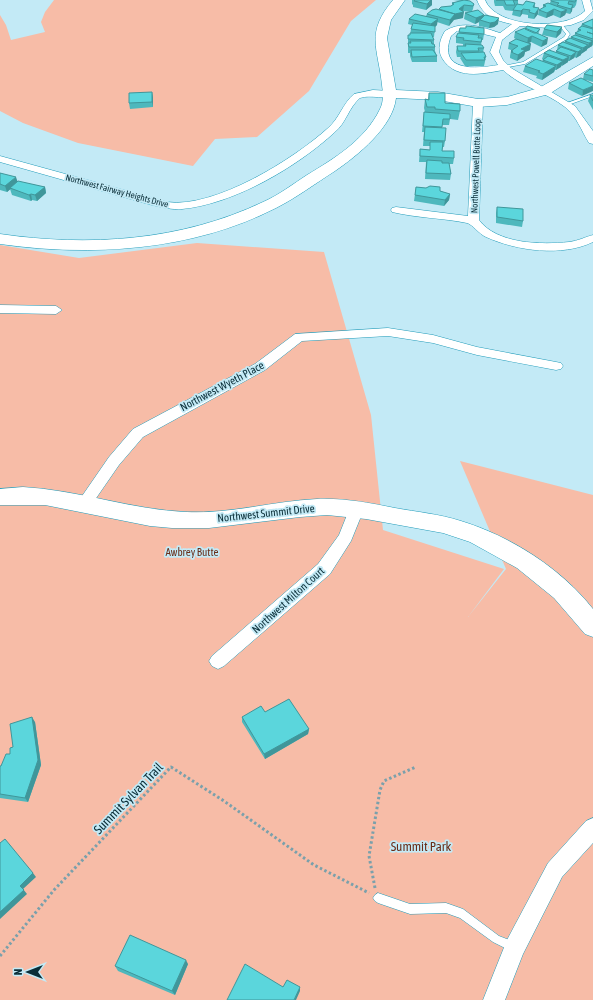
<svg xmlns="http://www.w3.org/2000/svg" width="593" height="1000" font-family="'Asap Condensed',sans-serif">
	<rect width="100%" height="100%" fill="#c3eaf6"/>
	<path fill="#f7bca7" d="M54 0H376L351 21 309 91 257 137 215 139 193 166 78 143 23 123 0 111V15L6 25 11 40 45 32 41 22 45 12Z
		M197 243 324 252 371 415 383 530 504 569 468 617 506 569 460 461 593 495V1000H0V245L79 258Z"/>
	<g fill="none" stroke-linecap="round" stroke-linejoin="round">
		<defs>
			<path id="lane" d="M560 24H562L570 34 567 39 525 64 503 68V66L523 62 564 37 566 34 559 25Z
				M593 94V96L568 105 564 104Z
				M378 893 410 904 446 903 463 909 499 936 517 943 518 947 517 951 513 952 493 942 460 918 446 913 410 914 378 903 375 901 373 898 375 895Z"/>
			<path id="street" d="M477 0H485C496 28 565 31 585 11L582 0H590L593 11 584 20 571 25 549 28 520 26 502 40 499 52 503 60 511 68 575 106 593 131V144L589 143C581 130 577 117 565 107 546 92 521 87 503 70 482 74 455 80 442 58 437 49 440 39 445 31 463 20 482 27 500 33L512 24C496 21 483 16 477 0ZM467 30 496 37 490 52 498 65C476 69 437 72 451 36L457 31Z
				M373 90 390 91 395 94C387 101 371 94 360 98 349 107 346 123 335 132 297 167 234 204 182 209 172 210 162 207 152 205L0 162V156L167 202C214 209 294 159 328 128 339 119 343 103 354 94Z
				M478 100 483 103 479 220C497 244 541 245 569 242 578 241 585 237 593 235V242C562 257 517 251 486 237 479 234 472 224 467 223 443 218 417 218 392 212L391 210 392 208 396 207 468 216 473 103Z
				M0 305 56 306 62 310 56 314 0 313Z
				M388 328 433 335 477 347 556 362 561 363 563 366 561 369 556 370 477 355 433 343 388 336 302 341 265 370 143 437 119 465 90 507 85 509 80 507 77 503 80 499 109 457 133 429 255 364 295 334Z
				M356 503 361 505 364 509 351 541 330 574 224 666 218 669 212 666 209 661 212 656 318 564 339 535 351 505Z
				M593 818V843L562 877 523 954 505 1000H483L507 940 548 863 586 821Z"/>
			<path id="secondary" d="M393 0H405L391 20 387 38 396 90 438 92 478 99 507 97 539 88 593 57V66L549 94 507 105 478 107 438 100 396 98C393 127 357 156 335 171 316 183 296 198 276 208 192 251 91 257 0 244V234C89 247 181 241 263 202 279 195 293 184 307 175 335 158 365 140 380 109 384 101 383 93 382 85 378 48 365 33 393 0Z
				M23 487C79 490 132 510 187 512 231 514 274 501 317 499 344 498 370 503 395 508 417 512 439 514 461 521 510 536 561 568 593 609V637L585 634 554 598 517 568 470 542 443 533 366 519 327 515 300 517 209 528H172L150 526 45 505H0V489Z"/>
		</defs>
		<use href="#lane" stroke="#229cba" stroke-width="1"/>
		<use href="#street" stroke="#229cba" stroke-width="1"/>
		<use href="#secondary" stroke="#229cba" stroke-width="1"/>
		<path stroke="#7aa0ab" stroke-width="3" stroke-dasharray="2.5 2.5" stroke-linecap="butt" d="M375 888 369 856 380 790 384 781 416 767
			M0 956 54 890 171 767 224 801 314 865 369 893"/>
		<use href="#lane" fill="#fff" fill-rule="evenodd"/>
		<use href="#street" fill="#fff" fill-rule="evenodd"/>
		<use href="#secondary" fill="#fff" fill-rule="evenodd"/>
	</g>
	<path fill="#4eb8bd" d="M412 0H432V5L426 10 413 7V5L412 4Z
		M453 0H468V1L474 4 473 9 472 11 484 15 483 16 498 24 494 27 489 28 479 26V22L475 24 464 19 465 13 470 12 463 11V18L454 19 449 26 437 22V25L435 27 434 37H433L434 40V44L435 47V51L437 56V62H412L410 56V53H408V35H410L411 29 412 25 408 24 409 19 426 16 427 14 439 10V9L451 6 452 5V3L462 1Z
		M494 0H518V4L523 5 535 3V7L538 14 534 19 528 18V15L522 14 520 17 512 15 513 11 505 10 503 6H495L494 2Z
		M551 0H577L576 5 574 8H572V11L570 14 566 13 565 15 560 18 553 15 546 18 538 15 539 10 543 8V5L550 3Z
		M593 19V46L592 45V46L587 49V50L581 54V55L576 58 575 57 574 58 569 61H568V62L561 66 556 70H555L554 72 542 80 536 78 537 76 523 72 525 66 542 61 543 60 542 59 544 53 556 52V51L557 50 558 45 564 43 565 41 571 38V37L575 35V33L577 32 578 29 581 26 582 24Z
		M562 27 561 33 556 38 542 35 544 29Z
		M460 28 484 34 483 40H482L481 45 484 48 483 52 486 57 484 66H465L460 58 461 57H457L456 52 457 46H465H463V44L456 43V37L459 33Z
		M540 29 539 32 538 34 547 44 541 47 531 42 528 43 530 50 525 52 524 56 517 61 510 58V56L511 51V50L508 49 509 43 520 41 514 38 515 32Z
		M593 70V82L586 80 582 96 568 89 569 83 583 79 584 74Z
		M152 92 153 98V107L130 109 129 103Z
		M429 93 445 103 460 111 458 120 450 119 449 125H442V128L445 141 444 147H443L442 151 454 158 453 164H449L451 174 450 180 425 179 426 162H419L420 149 430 150V146H423L424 132H422L424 112H425L424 108 425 99H428Z
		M590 95H593V110L588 101Z
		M0 173 18 182 45 187 46 193 37 201 32 200 31 201 12 195 10 189 7 192 0 190Z
		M416 187 440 191 450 194 449 200 444 206 414 201Z
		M497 207 523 221 522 227 496 223V213Z
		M265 712 309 729 308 734 265 759 242 722V717Z
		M35 722 41 765 28 802 0 798V766H1L10 754 13 747Z
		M188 964 175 995 118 971 115 966Z"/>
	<path fill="#40969a" d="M431 0H432V5L426 10 427 4Z
		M464 5 463 11 461 13 464 12 463 18 454 20 455 14 459 9Z
		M573 5 572 11 570 14 571 9Z
		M539 8 538 14 534 19 535 14Z
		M523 9 522 14 520 17 521 11Z
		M554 9 553 15 546 18 547 13Z
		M567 10 565 15 560 18 561 12Z
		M455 14 454 20 449 26 450 20Z
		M484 15 483 20H480L479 22 475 24 476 18Z
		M499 18 498 24 494 27 489 28 490 23Z
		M438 19 437 25 431 30V24Z
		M562 27 561 33 556 38 557 32Z
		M532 36 531 42 527 44 528 38Z
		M548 38 547 44 541 47 543 41Z
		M593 41 592 46 587 49 589 43Z
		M531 44 530 50 525 52 524 56 517 61 518 55 521 49Z
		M588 45 587 50 581 54 583 48Z
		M582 49 581 55 576 58 578 52Z
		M576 52 574 58 569 61 571 56Z
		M569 57 568 62 562 66 563 60Z
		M563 61 561 67 556 70 557 65Z
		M556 66 554 72 542 80 543 74Z
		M593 86V91L582 96 583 90Z
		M152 92 153 98V107L152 102Z
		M16 177 18 183 7 192 5 186Z
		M45 187 46 193 37 201 35 195Z
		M31 194 32 200 31 201 29 195Z
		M450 194 449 200 444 206 445 200Z
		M32 717 35 722 41 765 28 802 25 798Z
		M309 729 308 734 265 759 264 754Z
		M33 873 36 877 23 889 27 894 0 919V912L20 886Z
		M186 960 188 964 175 995 172 991Z
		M300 987V991L296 1000H294Z"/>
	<path fill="#5bd6dc" stroke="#40969a" d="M415 0H431L427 4 414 1Z
		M464 0 470 1 474 4 473 6 464 5 459 9 464 12 455 14 439 9 441 7 451 6 454 4 452 3Z
		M496 0H518H513L515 5H506L504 0Z
		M551 0H576L575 2 569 1 568 4 573 5 571 9 557 5 559 3 551 1Z
		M526 1 535 3 533 7 539 8 535 14 529 12 530 10 523 9 521 11 513 10 517 4 523 5Z
		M548 3 567 10 561 12 554 9 547 13 539 10 546 6 543 5Z
		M436 9 455 14 450 20 427 14 432 10Z
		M478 10 484 15 476 18 465 13Z
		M415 14 438 19 431 24 409 19Z
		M485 15 499 18 495 22 490 23 480 20Z
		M593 19V28L582 24Z
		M413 23 435 26V32L411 29Z
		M547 25 562 27 557 32 544 29Z
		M466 26 484 28V34L459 32 460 28H466Z
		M527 26 540 29 536 33H534L525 29Z
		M582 26 593 29V34L587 32 593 34V39L575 33 581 30 578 29Z
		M525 28 548 38 543 41 532 36 528 38 515 32Z
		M410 33H431L434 40 408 39V35H410Z
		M458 33 479 35 478 38H482L481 42 463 40 464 38 456 37Z
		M575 35 593 41 589 43 571 37Z
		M570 38 588 45 583 48 565 41Z
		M516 39 531 44 521 49 525 50 518 55 511 52 513 51H511L518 46 509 43Z
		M410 41H431L432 44H434L435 47H409L408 43H411Z
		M563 42 582 49 578 52 558 45Z
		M465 44 482 45 484 48H478L479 51H458L457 46H466Z
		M561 47 576 52 571 56 556 51Z
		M411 50H433L437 56 412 57Z
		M549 50 569 57 563 60 544 53Z
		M484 52 486 57H484L485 60H466L461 53Z
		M548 56 563 61 557 65 543 60Z
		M536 59 556 66 543 74 538 72 540 71 525 66Z
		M590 69 593 70V76L584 74Z
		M581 78 593 84V86L583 90 569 83Z
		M152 92V102L129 103V93Z
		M429 93H445V103L460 104V111L435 109V107H427L425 99 429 100Z
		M590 95H593V101Z
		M424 112 450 114V119H443L442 127 423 126Z
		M425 127 446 128 445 141 424 140Z
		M430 142H443L442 151H454V158L420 156V149L430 150Z
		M427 160 442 161V163H449L451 174 426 173Z
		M0 173 16 177 5 186 0 184Z
		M18 181 45 187 35 195 31 194 29 195 10 188Z
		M430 186 440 187V191L450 194 445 200 415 195 416 187 426 188Z
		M497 207 523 209V221L497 217Z
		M289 699 309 729 264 754 242 717 261 706 265 712Z
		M32 717 38 760 25 798 0 794V766H1L6 754H10V748L13 747 10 724Z
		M5 839 33 873 20 886 24 890 0 912V843Z
		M130 935 186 960 172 991 115 966Z
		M245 964 283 987 287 980 300 987 294 1000H227Z"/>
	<g text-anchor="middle" stroke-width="3.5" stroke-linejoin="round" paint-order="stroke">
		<g font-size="9" fill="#0a2e38" stroke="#c3eaf6">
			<text transform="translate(476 166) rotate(-88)" y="3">Northwest Powell Butte Loop</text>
			<text transform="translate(117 191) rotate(15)" y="3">Northwest Fairway Heights Drive</text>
		</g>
		<g font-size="11" fill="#0a2e38" stroke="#c3eaf6">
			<text transform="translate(222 386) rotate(-28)" y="4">Northwest Wyeth Place</text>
			<text transform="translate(266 513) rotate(-6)" y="4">Northwest Summit Drive</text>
			<text transform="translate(288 600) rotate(-42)" y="4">Northwest Milton Court</text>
		</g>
		<g font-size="11" fill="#6a2d18" stroke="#c3eaf6">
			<text x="192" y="556">Awbrey Butte</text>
		</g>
		<g font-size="13" fill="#0a2e38" stroke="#c3eaf6">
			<text transform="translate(128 798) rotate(-46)" y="5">Summit Sylvan Trail</text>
		</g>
		<g font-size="13" fill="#6a2d18" stroke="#c3eaf6">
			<text x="421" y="851">Summit Park</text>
		</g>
	</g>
	<g transform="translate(28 972) rotate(270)" stroke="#c3eaf6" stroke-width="3" paint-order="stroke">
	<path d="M0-3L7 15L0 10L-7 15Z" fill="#0a2e38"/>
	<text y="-6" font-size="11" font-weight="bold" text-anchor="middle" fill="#0a2e38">N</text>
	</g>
</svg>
